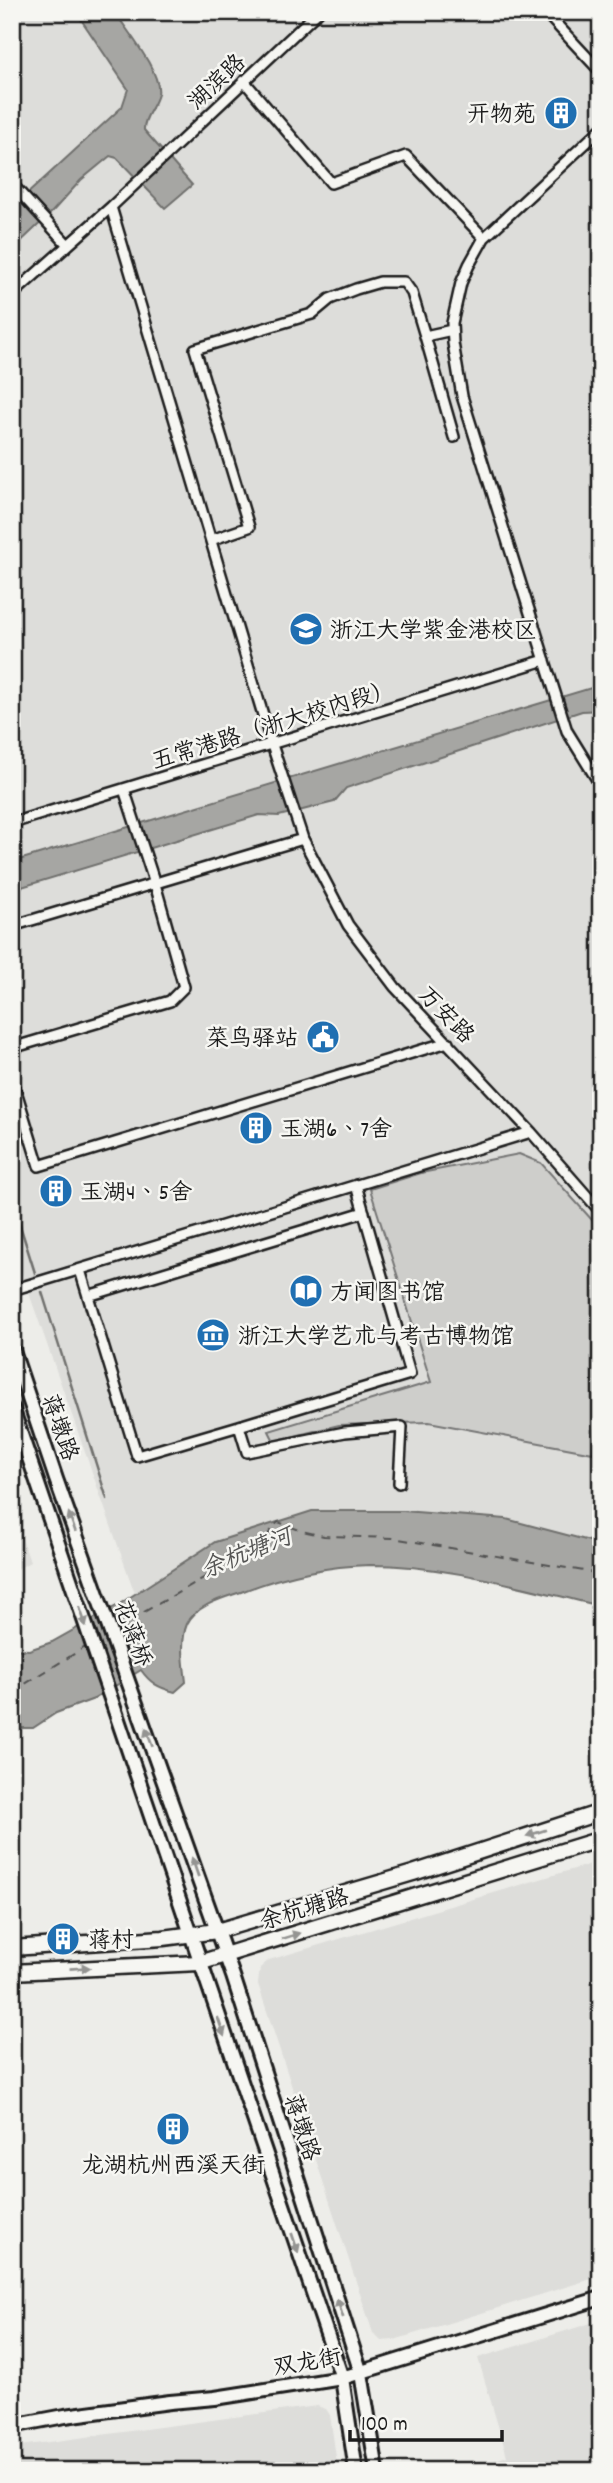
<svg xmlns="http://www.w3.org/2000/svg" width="613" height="2483" font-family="Dekko,'LXGW WenKai TC',sans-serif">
	<rect width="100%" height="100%" fill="#edede9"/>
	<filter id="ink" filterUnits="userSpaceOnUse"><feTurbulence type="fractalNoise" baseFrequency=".0143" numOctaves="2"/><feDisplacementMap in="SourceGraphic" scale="14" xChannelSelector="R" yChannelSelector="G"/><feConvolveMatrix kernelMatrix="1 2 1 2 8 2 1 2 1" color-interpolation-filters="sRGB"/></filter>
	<g filter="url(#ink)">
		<path fill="#ddddda" d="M12 12H601V1544L506 1519 215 1542 135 1594 12 1245Z
			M12 1509 30 1562 12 1572Z
			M601 1861V2276L394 2340 381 2341 373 2333 258 1984 260 1968 269 1960Z
			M601 2320V2471H462L507 2456 478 2358Z
			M317 2406 326 2409 330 2415 338 2471H12V2447Z"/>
		<path fill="#cececb" stroke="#757574" stroke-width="2" d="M519 1154 541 1163 601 1230V1418H597L593 1453 429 1422 339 1425 274 1441 269 1431 431 1382 370 1189 421 1173Z"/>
		<path fill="#a6a6a3" stroke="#6f6f6d" stroke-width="2" d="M76 12H115C127 31 162 73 158 94 155 107 143 118 144 130L192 185 165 208 117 158 110 156 81 180 52 212 12 250V208L122 107 128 89Z
			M601 685V710L582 711 346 788 334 802 279 816 259 815 12 890V862Z
			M312 1511H403L506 1519 601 1544V1606C526 1589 448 1565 370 1565 326 1566 282 1576 241 1592 223 1598 196 1605 187 1624 180 1641 184 1665 186 1682L175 1692C159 1688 150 1683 141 1670L94 1699 56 1713 33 1728H12V1649L29 1650 52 1642 118 1605 215 1542Z"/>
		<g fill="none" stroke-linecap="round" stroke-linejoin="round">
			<path stroke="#6f6f6d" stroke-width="2.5" d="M12 1200 35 1273
				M42 1292 107 1499"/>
			<path stroke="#535352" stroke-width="2" stroke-dasharray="9 7" stroke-linecap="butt" d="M116 1628 258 1547 278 1522 302 1531 324 1536 393 1538 601 1574
				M12 1692 87 1646"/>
			<defs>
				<path id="street" d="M545 12 601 72
					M244 81 331 183 406 156 484 238
					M601 129 484 238 469 265 461 283 452 323 453 343 462 396 567 731 601 786
					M12 184 68 245
					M111 207 272 745 303 839 348 925 395 987 531 1132 601 1212
					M12 295 111 207 318 12
					M425 336 454 437
					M211 540 249 527 195 349 312 314 330 299 356 289 380 282H404L412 293 425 336 452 330
					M12 823 545 660
					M12 926 303 839
					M12 1048 170 1001 184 987 155 884 124 789
					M12 1078 39 1166 448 1042
					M80 1270 137 1456 239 1426 247 1452 345 1432 402 1427 399 1483
					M12 1290 531 1132
					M88 1296 364 1212
					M239 1426 410 1374 356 1185"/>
				<path id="secondary" d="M12 1348 56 1479 233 1976 361 2373 377 2471
					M12 1408 342 2378 356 2471
					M12 2426 65 2416 170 2402 215 2398 342 2378 601 2298"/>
				<path id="primary" d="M12 1948 163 1938 217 1931 413 1873 601 1812
					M12 1972 199 1963 601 1839"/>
			</defs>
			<use href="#street" stroke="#1c1c1c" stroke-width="14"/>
			<use href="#secondary" stroke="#1c1c1c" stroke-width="18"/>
			<use href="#primary" stroke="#1c1c1c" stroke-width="19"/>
			<use href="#street" stroke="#f6f6f2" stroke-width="9"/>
			<use href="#secondary" stroke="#f6f6f2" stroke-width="12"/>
			<use href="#primary" stroke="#f6f6f2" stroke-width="14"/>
		</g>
		<defs><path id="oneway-solid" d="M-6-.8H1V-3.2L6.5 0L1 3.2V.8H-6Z" transform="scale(1.75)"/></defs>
		<g fill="#949492">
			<use href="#oneway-solid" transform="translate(72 1522) rotate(-110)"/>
			<use href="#oneway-solid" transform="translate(83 1617) rotate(71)"/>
			<use href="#oneway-solid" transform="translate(149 1737) rotate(-110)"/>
			<use href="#oneway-solid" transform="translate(536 1833) rotate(162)"/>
			<use href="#oneway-solid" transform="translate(195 1867) rotate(-109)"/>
			<use href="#oneway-solid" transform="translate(291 1936) rotate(-17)"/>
			<use href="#oneway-solid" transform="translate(80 1968) rotate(-3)"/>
			<use href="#oneway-solid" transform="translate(221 2027) rotate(71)"/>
			<use href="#oneway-solid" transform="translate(295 2243) rotate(71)"/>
			<use href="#oneway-solid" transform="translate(340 2308) rotate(-108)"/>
		</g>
	</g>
	<defs>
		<symbol id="building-disc" viewBox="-11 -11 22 22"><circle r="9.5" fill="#1f6fb2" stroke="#f6f6f2"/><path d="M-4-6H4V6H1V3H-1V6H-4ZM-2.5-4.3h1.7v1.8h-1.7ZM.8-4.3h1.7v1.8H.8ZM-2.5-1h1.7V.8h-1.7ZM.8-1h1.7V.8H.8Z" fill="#fff"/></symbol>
		<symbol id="university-disc" viewBox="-11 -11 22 22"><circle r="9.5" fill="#1f6fb2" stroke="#f6f6f2"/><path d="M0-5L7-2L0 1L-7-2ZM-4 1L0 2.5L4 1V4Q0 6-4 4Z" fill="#fff"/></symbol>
		<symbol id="civic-disc" viewBox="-11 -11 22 22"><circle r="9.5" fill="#1f6fb2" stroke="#f6f6f2"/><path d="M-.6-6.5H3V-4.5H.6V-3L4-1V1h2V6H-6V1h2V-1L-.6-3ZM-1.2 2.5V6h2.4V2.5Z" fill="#fff"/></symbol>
		<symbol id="library-disc" viewBox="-11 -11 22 22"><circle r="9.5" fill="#1f6fb2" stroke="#f6f6f2"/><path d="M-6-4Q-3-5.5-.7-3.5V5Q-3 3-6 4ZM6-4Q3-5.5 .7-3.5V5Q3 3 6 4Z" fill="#fff"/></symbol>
		<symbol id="museum-disc" viewBox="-11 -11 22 22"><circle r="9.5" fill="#1f6fb2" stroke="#f6f6f2"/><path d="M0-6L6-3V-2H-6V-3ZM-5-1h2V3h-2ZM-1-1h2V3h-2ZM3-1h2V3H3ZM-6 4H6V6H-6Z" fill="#fff"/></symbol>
	</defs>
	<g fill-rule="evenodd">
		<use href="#building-disc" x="542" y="94" width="38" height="38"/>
		<use href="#university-disc" x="287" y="610" width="38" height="38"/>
		<use href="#civic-disc" x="304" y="1018" width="38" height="38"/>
		<use href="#building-disc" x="237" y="1109" width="38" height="38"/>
		<use href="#building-disc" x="37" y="1172" width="38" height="38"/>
		<use href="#library-disc" x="287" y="1272" width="38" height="38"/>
		<use href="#museum-disc" x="194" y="1316" width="38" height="38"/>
		<use href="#building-disc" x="44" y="1920" width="38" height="38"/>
		<use href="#building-disc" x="154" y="2110" width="38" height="38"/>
	</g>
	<g text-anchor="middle" stroke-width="5" stroke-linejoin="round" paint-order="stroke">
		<g font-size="23" fill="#1c1c1c" stroke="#f6f6f2">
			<text transform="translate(216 81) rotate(-43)" y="8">湖滨路</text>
			<text transform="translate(273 724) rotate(-17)" y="8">五常港路（浙大校内段）</text>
			<text transform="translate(447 1014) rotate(46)" y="8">万安路</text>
			<text transform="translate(61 1427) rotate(71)" y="8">蒋墩路</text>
			<text transform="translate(134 1633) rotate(70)" y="8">花蒋桥</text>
			<text transform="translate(304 1908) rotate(-17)" y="8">余杭塘路</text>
			<text transform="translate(303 2127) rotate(72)" y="8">蒋墩路</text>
			<text transform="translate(307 2361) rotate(-10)" y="8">双龙街</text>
		</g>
		<g font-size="23" fill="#1c1c1c" stroke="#f6f6f2" text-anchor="start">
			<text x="536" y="121" text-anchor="end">开物苑</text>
			<text x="330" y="637">浙江大学紫金港校区</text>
			<text x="298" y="1045" text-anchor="end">菜鸟驿站</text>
			<text x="280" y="1136">玉湖6、7舍</text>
			<text x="80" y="1199">玉湖4、5舍</text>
			<text x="330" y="1299">方闻图书馆</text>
			<text x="238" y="1343">浙江大学艺术与考古博物馆</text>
			<text x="88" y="1947">蒋村</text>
			<text x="173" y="2172" text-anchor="middle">龙湖杭州西溪天街</text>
		</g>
		<g font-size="24" font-style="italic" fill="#535352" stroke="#f6f6f2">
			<text transform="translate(246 1552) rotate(-22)" y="8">余杭塘河</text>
		</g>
	</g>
	<rect width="613" height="2483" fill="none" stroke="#f6f6f2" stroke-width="42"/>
	<rect x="21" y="21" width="571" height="2441" fill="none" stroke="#1c1c1c" stroke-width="2.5" filter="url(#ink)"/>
	<path d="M350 2430v10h152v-10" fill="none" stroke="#1c1c1c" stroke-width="3.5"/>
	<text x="361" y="2430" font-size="21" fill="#1c1c1c" stroke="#f6f6f2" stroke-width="5" paint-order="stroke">100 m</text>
</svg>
